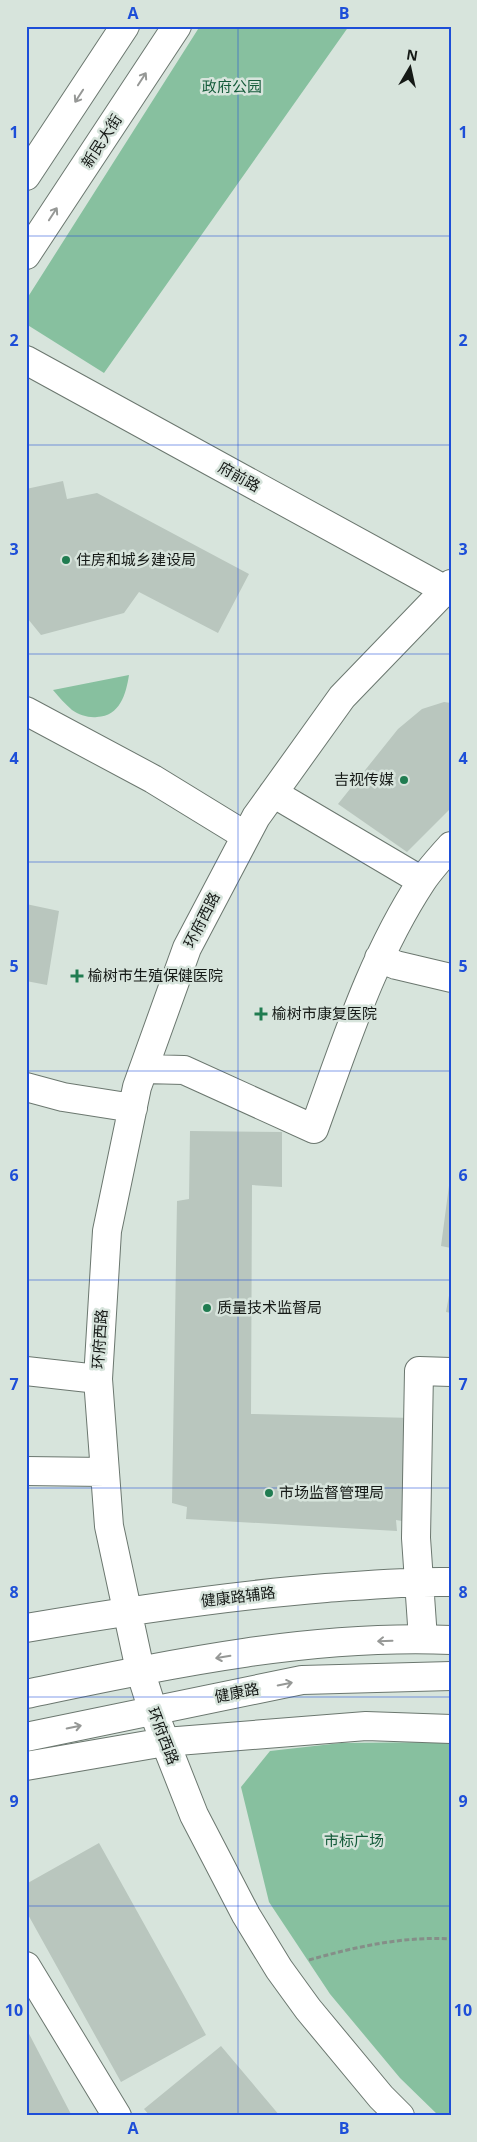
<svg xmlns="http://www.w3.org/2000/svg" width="477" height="2142" font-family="'Open Sans','Noto Sans SC',sans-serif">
	<rect width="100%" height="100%" fill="#d7e4dc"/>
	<path fill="#87c09f" d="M200 26H349L104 373 26 324V300Z
		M129 675C126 694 120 716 97 717 89 718 79 715 72 710 65 704 59 697 53 690Z
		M451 1742V2116H439L400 2078 330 1994 269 1902 241 1787 270 1751 341 1743Z"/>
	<path fill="#b9c6be" d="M63 481 67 499 97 493 249 574 218 633 139 592 124 613 41 635 28 619 26 620V489Z
		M444 702 451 703V808L407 852 338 804 398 729 422 709Z
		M26 904 59 911 47 985 26 981Z
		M190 1131 282 1132V1187L252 1185 251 1414 413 1418V1523L396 1520 397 1531 186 1519 187 1507 172 1503 177 1201 189 1199Z
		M450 1178H451V1248L441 1246Z
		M450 1290H451V1313L446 1312Z
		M99 1843 206 2035 121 2082 26 1911V1884Z
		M26 2028 72 2116H26Z
		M221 2046 280 2116H150L144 2109Z"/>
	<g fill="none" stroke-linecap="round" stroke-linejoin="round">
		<defs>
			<path id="minor" d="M26 360 451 593
				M26 711 153 779 246 836
				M273 793 422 881
				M379 958 396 965 451 978
				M144 1069 184 1070 314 1129C345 1044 372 957 422 881 430 869 441 857 451 846
				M26 1087 63 1097 133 1108
				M26 1371 98 1379
				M26 1471 105 1472
				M26 1628C126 1611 225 1596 326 1588 368 1585 409 1581 451 1582
				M423 1639 416 1538 419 1371 451 1372
				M26 1766 165 1742 366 1726 451 1729
				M26 1966 117 2116
				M400 2116 381 2097 308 2009 279 1969 246 1915 194 1815 153 1711 140 1670 109 1526 98 1379 107 1231 137 1087 187 948 256 817 342 697 451 584"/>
			<path id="major" d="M26 176 125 26
				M26 255 177 26
				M26 1694C166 1665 308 1634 451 1640
				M26 1737 302 1680 451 1676"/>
		</defs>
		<use href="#minor" stroke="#6b776f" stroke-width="30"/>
		<use href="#major" stroke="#6b776f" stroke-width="30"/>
		<path stroke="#858e88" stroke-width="3" stroke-dasharray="5 2.5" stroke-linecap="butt" d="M309 1960C355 1947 403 1936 451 1939"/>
		<use href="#minor" stroke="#fff" stroke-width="28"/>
		<use href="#major" stroke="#fff" stroke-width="28"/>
	</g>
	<defs><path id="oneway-shaft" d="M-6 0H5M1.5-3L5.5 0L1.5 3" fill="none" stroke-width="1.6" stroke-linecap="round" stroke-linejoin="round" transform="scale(1.25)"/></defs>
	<g stroke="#969896">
		<use href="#oneway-shaft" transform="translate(142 79) rotate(-57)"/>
		<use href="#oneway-shaft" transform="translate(79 96) rotate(123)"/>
		<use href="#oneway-shaft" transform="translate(53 214) rotate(-57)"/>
		<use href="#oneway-shaft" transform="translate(385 1641) rotate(178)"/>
		<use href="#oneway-shaft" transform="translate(223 1657) rotate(171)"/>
		<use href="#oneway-shaft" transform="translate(285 1684) rotate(-11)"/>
		<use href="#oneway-shaft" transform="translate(74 1727) rotate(-12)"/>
	</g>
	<path fill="none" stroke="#1d4ed8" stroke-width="1" stroke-opacity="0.55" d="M238 26V2116M26 236H451M26 445H451M26 654H451M26 862H451M26 1071H451M26 1280H451M26 1488H451M26 1697H451M26 1906H451"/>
	<g fill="#207c51" stroke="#d7e4dc" stroke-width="2">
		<circle cx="66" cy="560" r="5"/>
		<circle cx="404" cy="780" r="5"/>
		<path d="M74.5 968.5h5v5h5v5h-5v5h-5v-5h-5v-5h5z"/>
		<path d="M258.5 1006.5h5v5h5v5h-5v5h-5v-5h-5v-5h5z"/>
		<circle cx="207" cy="1308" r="5"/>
		<circle cx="269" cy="1493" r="5"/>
	</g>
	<g text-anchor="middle" stroke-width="5" stroke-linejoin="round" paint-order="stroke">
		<g font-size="15" fill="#145b3a" stroke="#d7e4dc">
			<text x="232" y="92">政府公园</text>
			<text x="354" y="1846">市标广场</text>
		</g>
		<g font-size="15" fill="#151916" stroke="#d7e4dc">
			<text transform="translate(102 141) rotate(-57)" y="5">新民大街</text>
			<text transform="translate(239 477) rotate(29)" y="5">府前路</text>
			<text transform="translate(202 920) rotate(-63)" y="5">环府西路</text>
			<text transform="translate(100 1339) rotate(-86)" y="5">环府西路</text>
			<text transform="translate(238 1597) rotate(-7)" y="5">健康路辅路</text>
			<text transform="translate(237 1693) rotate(-11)" y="5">健康路</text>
			<text transform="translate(163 1736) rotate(69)" y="5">环府西路</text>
		</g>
		<g font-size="15" fill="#151916" stroke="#d7e4dc" text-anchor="start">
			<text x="76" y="565">住房和城乡建设局</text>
			<text x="394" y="785" text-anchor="end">吉视传媒</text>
			<text x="88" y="981">榆树市生殖保健医院</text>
			<text x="272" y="1019">榆树市康复医院</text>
			<text x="217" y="1313">质量技术监督局</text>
			<text x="279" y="1498">市场监督管理局</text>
		</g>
	</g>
	<rect width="477" height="2142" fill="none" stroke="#d7e4dc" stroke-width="55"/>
	<g transform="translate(410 68) rotate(9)" stroke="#d7e4dc" stroke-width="4" paint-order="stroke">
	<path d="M0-4L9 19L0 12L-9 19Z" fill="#151916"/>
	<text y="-8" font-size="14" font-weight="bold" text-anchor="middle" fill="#151916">N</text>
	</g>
	<rect x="28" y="28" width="422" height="2086" fill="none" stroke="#1d4ed8" stroke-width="2"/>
	<g font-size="16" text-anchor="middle" font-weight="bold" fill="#1d4ed8">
		<text x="133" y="19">A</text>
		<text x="344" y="19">B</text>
		<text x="14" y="138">1</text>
		<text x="463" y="138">1</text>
		<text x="14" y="346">2</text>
		<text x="463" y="346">2</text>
		<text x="14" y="555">3</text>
		<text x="463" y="555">3</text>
		<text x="14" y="764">4</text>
		<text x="463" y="764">4</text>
		<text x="14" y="972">5</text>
		<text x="463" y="972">5</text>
		<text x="14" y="1181">6</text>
		<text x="463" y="1181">6</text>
		<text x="14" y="1390">7</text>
		<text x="463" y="1390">7</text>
		<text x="14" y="1598">8</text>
		<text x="463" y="1598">8</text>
		<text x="14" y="1807">9</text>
		<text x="463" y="1807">9</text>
		<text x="14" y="2016">10</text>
		<text x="463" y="2016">10</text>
		<text x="133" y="2134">A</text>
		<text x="344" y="2134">B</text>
	</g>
</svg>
